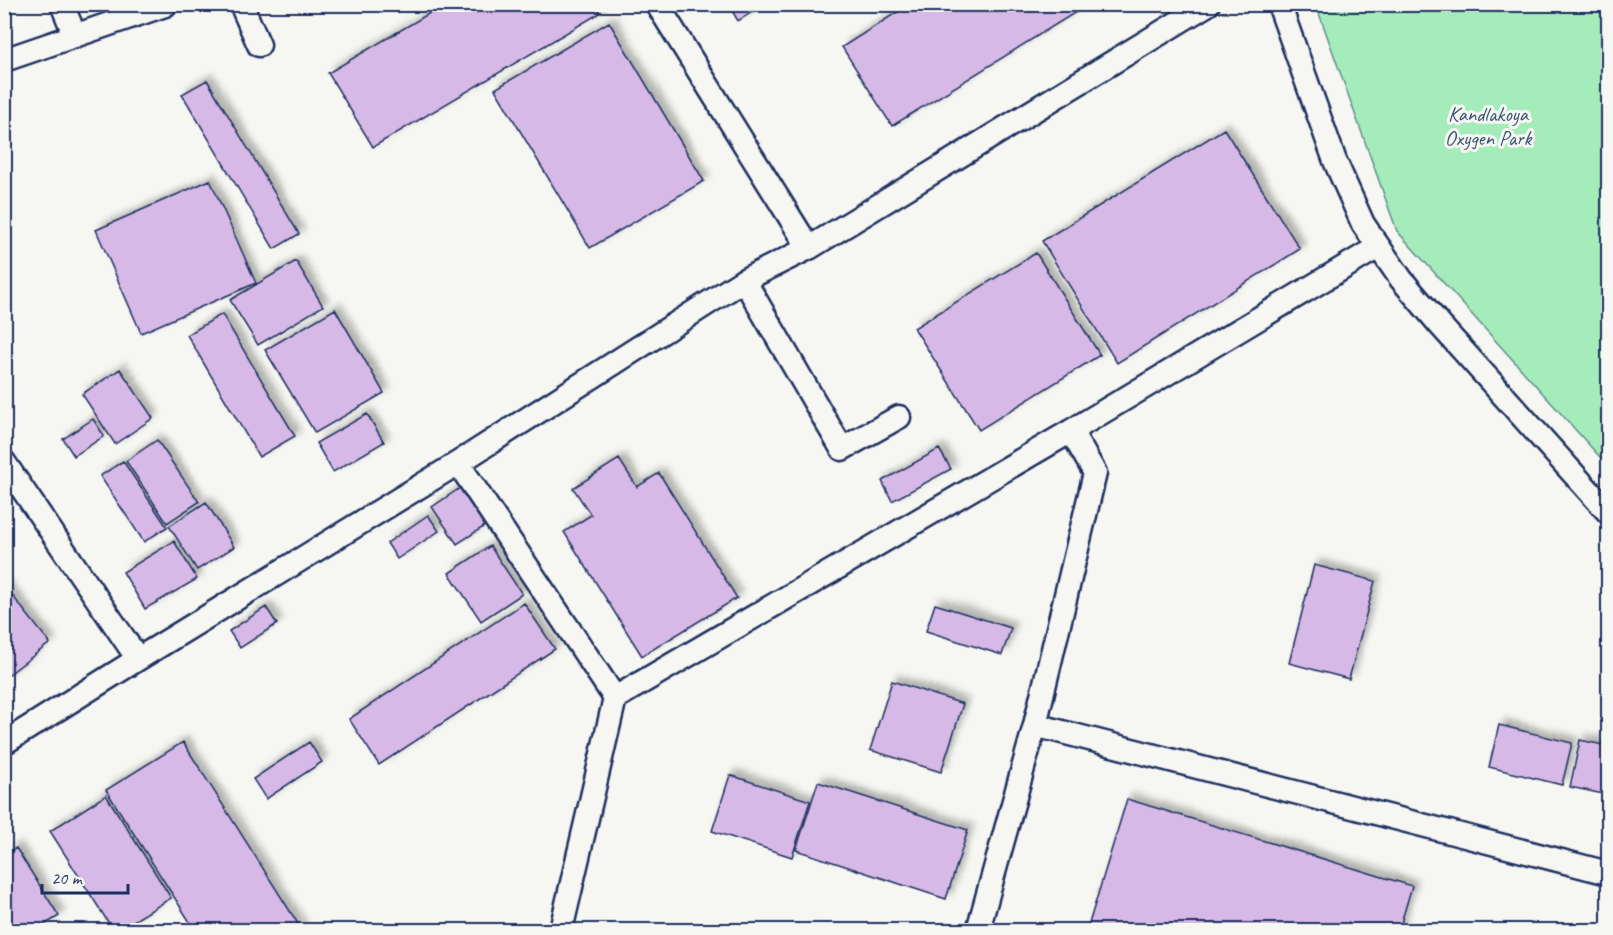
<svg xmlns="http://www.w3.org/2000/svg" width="1613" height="935" font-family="Caveat,sans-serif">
	<defs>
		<filter id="shadow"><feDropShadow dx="5.5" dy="-5.5" stdDeviation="3" flood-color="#0004"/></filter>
	</defs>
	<rect width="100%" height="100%" fill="#f6f6f2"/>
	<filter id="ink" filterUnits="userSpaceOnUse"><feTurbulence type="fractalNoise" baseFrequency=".0167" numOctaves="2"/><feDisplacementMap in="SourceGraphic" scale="12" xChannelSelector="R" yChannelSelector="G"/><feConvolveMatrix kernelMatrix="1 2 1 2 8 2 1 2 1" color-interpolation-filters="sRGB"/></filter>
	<g filter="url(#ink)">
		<path fill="#a4edbb" stroke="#608e8c" stroke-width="1.5" d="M1316 5H1608V466L1397 231Z"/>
		<path fill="#d6b9e6" stroke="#1b2f5e" stroke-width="1.5" filter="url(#shadow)" d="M445 4H595L600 13 373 147 328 73Z
			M728 4H765L738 21Z
			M910 4H1089L892 126 842 47Z
			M609 22 704 181 590 248 495 89Z
			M207 80 299 234 274 249 182 94Z
			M1224 129 1300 249 1117 363 1042 241Z
			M210 180 256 283 141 333 96 230Z
			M1036 253 1100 355 979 430 914 328Z
			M296 261 323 306 258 345 230 300Z
			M335 309 384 393 315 433 265 350Z
			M222 314 295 436 259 457 187 335Z
			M120 369 153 418 115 444 82 394Z
			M367 414 384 442 333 472 316 443Z
			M93 419 104 436 74 456 63 439Z
			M157 440 199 502 167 523 126 461Z
			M939 449 951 469 892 501 882 481Z
			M619 459 637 487 659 473 737 598 642 656 564 532 591 515 573 488Z
			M123 461 167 527 144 542 100 476Z
			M460 488 485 526 457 544 432 507Z
			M206 502 234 547 197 570 169 526Z
			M428 515 439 531 397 559 387 543Z
			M174 541 197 579 145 609 123 572Z
			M490 546 522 594 481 621 449 573Z
			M1314 565 1375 581 1349 679 1289 663Z
			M4 585 50 643 4 678Z
			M524 603 555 649 379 765 349 719Z
			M935 604 1011 628 1002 655 926 631Z
			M266 607 277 624 240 648 229 631Z
			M892 681 963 704 941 772 870 750Z
			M1499 725 1572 743 1562 785 1489 767Z
			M1580 740 1608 746V795L1570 787Z
			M183 742 302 930H195L106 790Z
			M309 742 322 762 266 799 253 779Z
			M730 775 810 801 792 857 712 831Z
			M818 782 968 830 946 899 796 850Z
			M106 795 171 898 119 930H113L50 831Z
			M1127 799 1412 886 1399 930H1087Z
			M16 848 59 916 36 930H4V855Z"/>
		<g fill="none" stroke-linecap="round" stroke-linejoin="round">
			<defs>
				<path id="street" d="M62 4 75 36
					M241 4 259 45
					M657 4 809 248
					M1279 4 1335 161 1363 224 1401 279 1440 325 1608 512
					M4 60 165 5
					M744 280 842 449 899 417
					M4 462 138 659
					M458 463 615 698 1071 431
					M1035 725 1608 873
					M4 743 138 659 458 463 744 280 809 248 1208 4
					M561 930 615 698
					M978 930 1035 725 1095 473 1071 431 1378 247"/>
			</defs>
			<use href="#street" stroke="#1b2f5e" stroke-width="27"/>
			<use href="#street" stroke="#f6f6f2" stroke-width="22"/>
		</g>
	</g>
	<g text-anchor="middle" stroke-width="6" stroke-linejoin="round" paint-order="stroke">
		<g font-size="21" fill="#365571" stroke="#f6f6f2">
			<text x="1488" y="121">Kandlakoya<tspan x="1488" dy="24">Oxygen Park</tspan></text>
		</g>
	</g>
	<rect width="1613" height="935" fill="none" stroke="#f6f6f2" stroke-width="24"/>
	<rect x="12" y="12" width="1589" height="911" fill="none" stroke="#1b2f5e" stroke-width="2" filter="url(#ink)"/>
	<path d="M42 884v9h86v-9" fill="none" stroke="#1b2f5e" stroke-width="3"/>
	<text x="51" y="884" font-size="18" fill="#1b2f5e" stroke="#f6f6f2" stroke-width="4.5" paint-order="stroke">20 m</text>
</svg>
